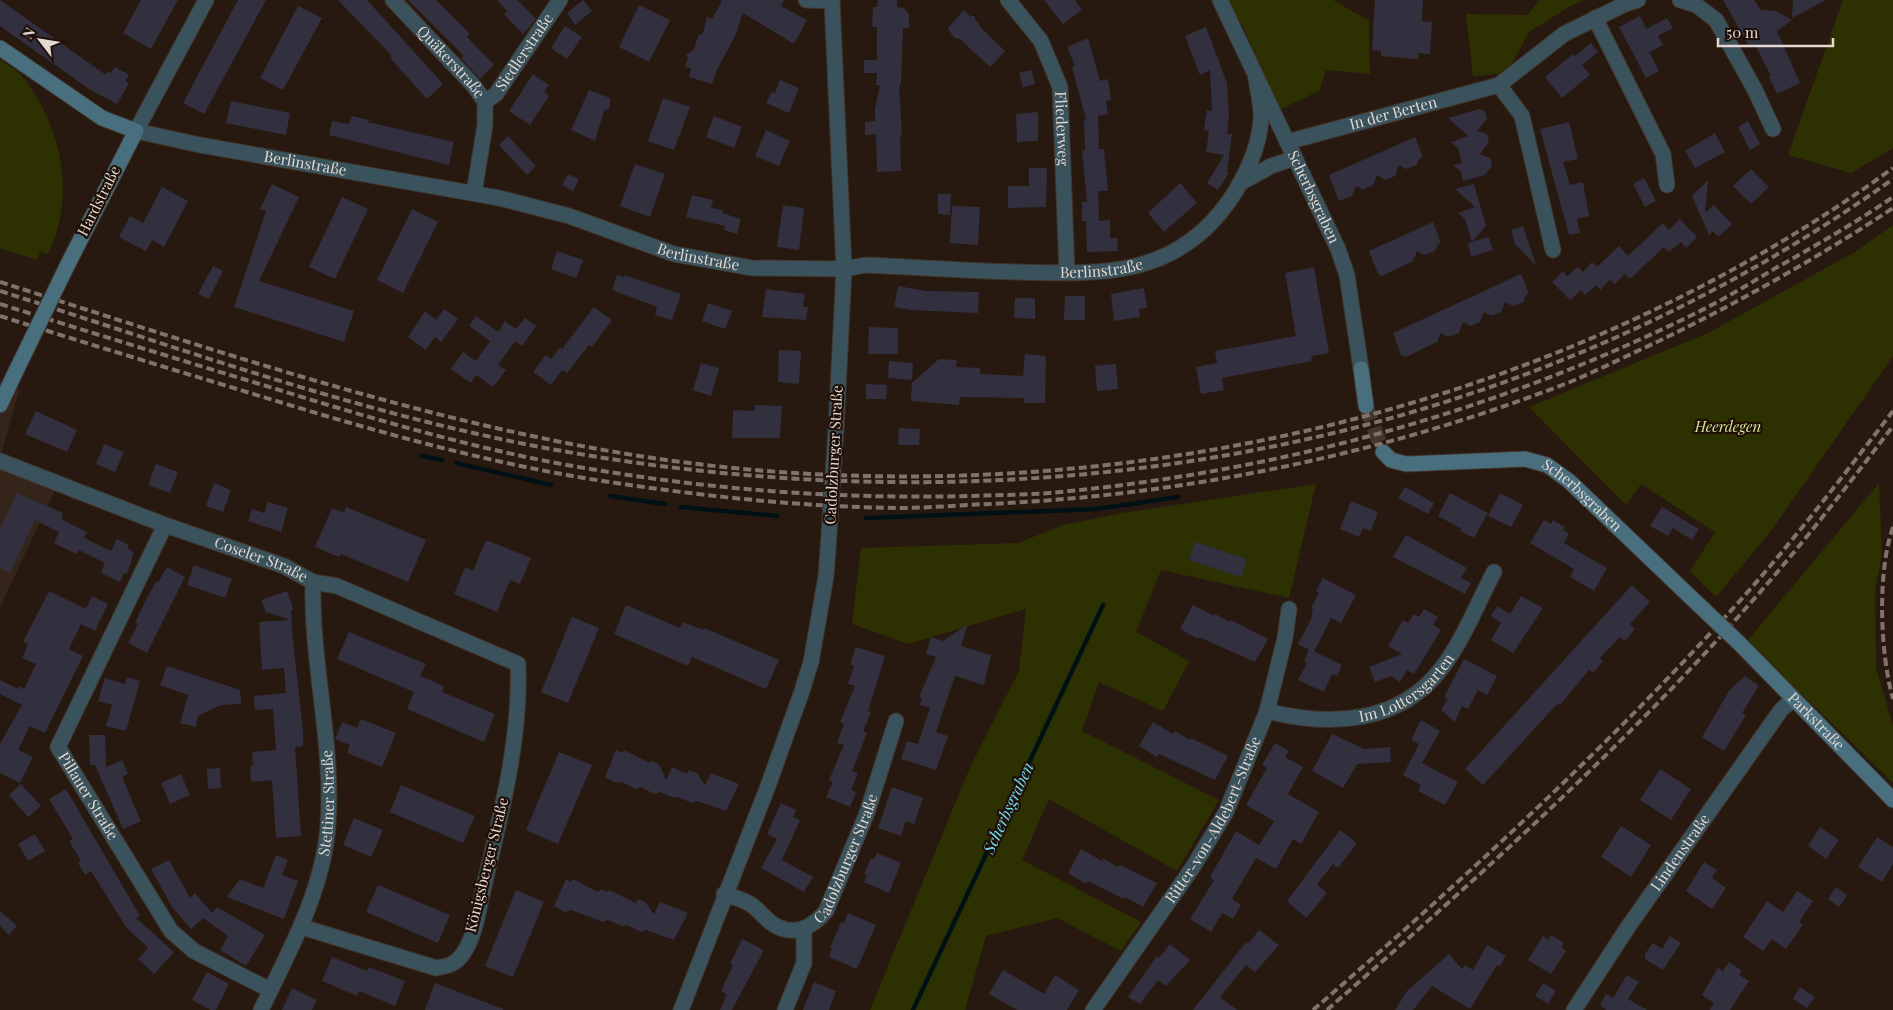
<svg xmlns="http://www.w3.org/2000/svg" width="1893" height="1010" font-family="'Playfair Display',serif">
	<rect width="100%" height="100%" fill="#271910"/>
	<path fill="#34241a" d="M0 382 19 390 1 455 61 478 0 607Z"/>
	<path fill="#2d3102" d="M1226 0H1333L1369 21 1370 74 1326 70 1319 91 1279 110 1243 26Z
		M1540 0H1584L1572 5 1529 32 1507 73 1473 76 1466 14 1527 15Z
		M1843 0H1893V148L1851 173 1788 155Z
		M0 60C7 65 17 70 22 76 27 81 31 89 35 95 65 142 73 203 48 254L40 252 37 260 0 248Z
		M1893 225V356L1771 531 1716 597 1690 571 1715 532 1641 484 1626 505 1529 407 1708 333 1855 252Z
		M1879 483 1882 555 1875 589 1876 668 1893 725V783L1747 641Z
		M1316 484 1289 598 1161 570 1136 632 1189 661 1163 711 1099 682 1082 731 1219 800 1177 871 1049 799 1022 860 1141 922 1121 951 1057 918 986 936 965 1010H870L971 765 1019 671 1026 609 908 644 852 624 861 548 1018 543 1063 525 1122 513Z"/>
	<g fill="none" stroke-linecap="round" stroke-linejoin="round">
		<path stroke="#001116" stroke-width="4.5" d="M422 456 442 460
			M456 463 551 485
			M610 496 665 504
			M681 507 777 516
			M866 518 1096 509 1178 497
			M913 1010 1103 605"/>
	</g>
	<path fill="#322f3f" d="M0 0 106 75 108 71 111 73 115 67 129 75 125 81 129 83 117 104 89 89 0 26Z
		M141 0H178L151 49 123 33Z
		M238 0H266L204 114 183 103Z
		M338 0H367L443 84 427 99 390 58 392 56Z
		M408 0H436L470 34 467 37 494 65 480 79 461 58 464 56Z
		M497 0H517L536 19 523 34 504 14 507 11Z
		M583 0 592 11 575 25 567 13Z
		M719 0H784L781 6 807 20 794 44 743 13 735 36 716 72 712 84 689 77 691 68 685 67 688 58 686 55 694 50 698 36 703 33 707 17 712 19 722 1Z
		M878 0H897V7L904 8 909 14V28H903L901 85H899L902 135H900L901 171 877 172 876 134 865 135V122L875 121V109L880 85H876L877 73H864V60H877V27H872L873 7H877Z
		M1044 0H1075L1082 10 1063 24Z
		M1375 0H1423L1422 21 1432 22 1430 54 1418 53V59L1403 58 1381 56V51L1372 50Z
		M1723 0H1754L1761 10 1776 11 1792 20 1777 31 1800 83 1777 94 1769 77 1771 76 1755 45 1750 48Z
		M1793 0H1826L1792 18Z
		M639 5 670 20 649 62 619 47Z
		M298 6 322 18 283 90 260 78Z
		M964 10 970 16H975V20L980 24 979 26 1005 51 990 67 960 39 954 38 948 28Z
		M1640 16 1646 29 1667 18 1673 28 1658 36 1663 45 1649 52 1659 71 1646 78 1619 27Z
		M565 26 582 37 567 59 551 48Z
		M1206 27 1227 83 1229 115 1227 134H1232L1227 172 1229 173 1218 190 1207 183 1224 155 1206 152 1209 131 1204 130 1207 110 1212 111 1210 70 1200 75 1185 36Z
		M1088 38 1100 81 1108 79 1111 100 1106 101 1108 114 1098 116 1099 149H1104L1108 191H1098L1099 221 1110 220V238H1117L1118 251 1087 252 1086 221H1082V202H1087L1082 150H1085L1084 120 1086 119 1072 67 1075 66 1067 47Z
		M1591 43 1598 52 1582 65 1590 75 1562 98 1545 77 1573 54 1575 56Z
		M1031 70 1035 84 1023 87 1019 73Z
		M533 74 549 85 544 92 549 96 530 125 509 111Z
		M780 80 799 88 789 113 766 103 772 92 775 93Z
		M589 90 610 98V108L604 111 595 141 571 130Z
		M663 98 690 107 674 150 648 141Z
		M231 101 290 113 286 135 226 123Z
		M1479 109 1485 111 1487 119 1477 131 1487 134 1489 142 1480 154 1490 158 1492 166 1485 175 1463 181 1461 172 1453 165 1462 163 1458 148 1451 142 1468 136 1448 118Z
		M1038 112V141L1017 142 1016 114Z
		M352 116 369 120 368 122 454 142 449 165 329 135 332 121 349 124Z
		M714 116 742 127 734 148 706 137Z
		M1748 121 1760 144 1750 150 1738 127Z
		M1569 122 1578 159 1563 162 1570 185 1583 182 1589 216 1577 219 1580 233 1569 235 1540 129Z
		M766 130 790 141 779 166 755 156Z
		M1715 133 1725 152 1695 168 1685 151Z
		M508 136 536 166 527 175 499 145Z
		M1415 137 1423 157 1419 159 1417 165 1406 169 1399 165 1395 176 1385 180 1377 175 1373 185 1363 190 1356 186 1352 196 1339 201 1329 175Z
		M635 164 665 174 650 217 620 206Z
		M1029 168H1047L1046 207 1008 208V186H1029Z
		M1751 169 1769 187 1751 204 1733 186Z
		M568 174 579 179 573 191 562 185Z
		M1644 178 1656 201 1645 207 1633 184Z
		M1708 180 1705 213 1714 205 1732 224 1718 237 1713 231 1709 235 1692 196Z
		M1180 183 1197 203 1164 232 1148 213Z
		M272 184 299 197 259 281 354 311 344 342 234 307 266 211 260 209Z
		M1474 184 1486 226 1472 242 1465 219 1458 213 1475 207 1455 189Z
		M162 187 188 201 164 247 152 240 146 251 119 237 130 216 143 223Z
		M938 194H951L950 215 938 214Z
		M692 195 713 200 711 208 723 210 722 213 741 219 737 234 724 230 725 226 686 217Z
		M342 197 368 209 335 279 309 267Z
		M783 205 804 208 799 250 777 247Z
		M952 206 980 207 978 245 950 243Z
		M412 209 438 222 403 293 377 280Z
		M1680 219 1697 237 1686 248 1681 242 1669 252 1664 247 1630 279 1625 274 1615 284 1610 280 1600 290 1596 285 1585 295 1581 290 1570 300 1552 282 1563 271 1567 276 1578 267 1583 272 1592 262 1597 267 1619 246 1628 256 1663 223 1669 230Z
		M1433 222 1441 243 1438 244 1435 251 1424 255 1417 251 1413 261 1382 276 1378 274 1369 251Z
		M1523 226 1536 265 1515 244 1511 230Z
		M1489 237 1493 250 1471 257 1468 243Z
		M557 251 583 260 576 278 551 269Z
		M213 266 223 271 209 299 198 294Z
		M1314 267 1329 353 1311 356 1312 361 1222 378 1224 390 1201 394 1196 367 1217 363 1215 351 1296 336 1285 273Z
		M1521 274 1529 294 1526 295 1523 302 1513 306 1505 302 1501 312 1491 316 1484 312 1480 322 1470 326 1463 322 1459 333 1448 337 1441 333 1437 342 1406 357 1401 355 1393 333Z
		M617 275 624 277V275L681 294 672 320 655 315 657 307 612 290Z
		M898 286 926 291 979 292 978 313 910 310 894 307Z
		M1144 288 1147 308 1139 309 1140 317 1114 321 1111 294Z
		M766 289 805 294 803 307H808L806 320 762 317Z
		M1065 296H1085V320H1064Z
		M1015 298H1035V319L1014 318Z
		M708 303 732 311 725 329 702 321Z
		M594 307 612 320 592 347 589 345 567 373 562 370 551 385 533 372 546 355 551 359 560 347 562 349Z
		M444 309 458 319 441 342 435 337 426 350 408 337 425 311 436 320Z
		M476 316 498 332 505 321 516 329 525 318 536 326 522 346 515 341 498 365 506 370 493 387 476 375 471 383 451 369 463 352 476 361 490 341 469 326Z
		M869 327 898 328V354H868Z
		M779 350 801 351 799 384 778 382Z
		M1025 354 1046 356 1045 403H1024V398L960 397 959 405 911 401 912 383 939 359 957 360 956 367 980 368V374L1023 376Z
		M889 361 913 363 912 380 888 378Z
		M701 363 719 368 711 396 693 390Z
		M1116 364 1118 389 1097 391 1095 366Z
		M866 384 887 385 886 399H866Z
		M755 405 782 406 780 438H732L733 410 754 411Z
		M36 411 77 430 67 452 25 434Z
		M899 428 920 429 919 445H898Z
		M104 444 124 452 115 472 96 464Z
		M156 464 178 472 170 493 148 485Z
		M214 483 231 490 223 512 206 506Z
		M1405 487 1434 503 1428 514 1398 498Z
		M17 493 63 513 61 519 87 532 84 538 111 551 117 539 129 545 127 548 134 552 127 574 124 573 120 582 101 573 105 563 79 550 76 554 54 543 59 532 35 520 10 573 0 568V529Z
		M1450 493 1488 513 1474 538 1460 531 1462 529 1438 516Z
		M1500 493 1523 505 1511 527 1488 516Z
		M1351 501 1378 512 1371 531 1363 528 1359 537 1340 529Z
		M268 502 288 508 281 532 248 521 252 509 264 513Z
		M346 507 426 540 408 582 341 554 339 557 315 547 332 508 344 513Z
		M1662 507 1699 529 1692 540 1673 528 1668 536 1650 526Z
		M1544 520 1551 524 1553 520 1565 527 1563 530 1569 534 1564 543 1607 568 1594 591 1570 577 1574 569 1530 543Z
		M1406 535 1467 568 1461 578 1471 583 1465 594 1393 557Z
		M486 540 531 558 520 584 510 580 497 612 454 594 465 567 473 571Z
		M1195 542 1247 559 1241 577 1189 560Z
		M194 565 232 579 225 598 187 585Z
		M167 567 185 577 147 653 128 643 138 624 135 623 142 608 156 581 158 583Z
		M1323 578 1356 595 1341 623 1331 618 1314 652 1298 644 1311 619 1313 609 1311 608 1319 593 1316 591Z
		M1632 585 1650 602 1630 624 1635 629 1625 641 1620 637 1600 658 1603 661 1593 673 1589 670 1560 705 1558 703 1483 785 1465 769Z
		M49 591 86 609 92 596 108 604 95 631 81 624 69 649 83 656 45 733 30 726 18 750 33 757 20 783 0 773V744L22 705 0 694V680L18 689 20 686 24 689 36 664 22 658 28 644 23 642Z
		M287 591 293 609 291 610 292 630 303 731V746L295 747 301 836 276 838 272 780 251 782 250 766 253 765 252 752 276 750 273 709 255 710 254 696 286 693 284 668 262 670 259 622 290 620 266 612 261 600Z
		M1521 596 1543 608 1513 653 1491 640 1501 623 1491 616 1497 606 1510 614Z
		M626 605 680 628 683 622 703 630 704 628 779 660 766 689 692 657 688 666 614 634Z
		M1193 605 1214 616 1215 614 1230 622 1231 620 1268 639 1255 662 1199 637 1198 639 1180 629Z
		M1424 609 1438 617 1433 625 1441 630 1414 674 1407 670 1400 682 1391 676 1375 682 1369 667 1402 654 1388 646 1403 620 1408 623 1414 614 1419 617Z
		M572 617 599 628 568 703 541 692Z
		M968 624 961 646 991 655 984 685 955 676 936 732 948 736 936 770 901 759 907 741 918 744 930 708 920 705 922 699 919 697 936 657 926 654 931 637 943 641Z
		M349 632 426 664 420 676 444 686 442 692 495 714 484 742 407 709 414 692 337 659Z
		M856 647 885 656 868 711 871 712 863 731 867 733 852 771 858 773 851 790 856 792 850 807 826 797 833 782 829 780 844 745 837 743 844 724 840 722 855 686 848 684 854 666 850 664Z
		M1309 649 1342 665 1337 676 1332 674 1324 692 1298 680 1307 663 1304 662Z
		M1464 659 1497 676 1487 695 1478 690 1468 709 1462 706 1455 722 1441 710 1448 699 1444 697Z
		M167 666 240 690 241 704 221 705 198 716 196 727 180 723 188 695 160 685Z
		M1745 676 1759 686 1742 713 1746 715 1724 751 1702 737 1729 691Z
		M127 677 140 681 126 731 106 726 112 705 98 701 105 678 125 684Z
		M361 719 396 733 382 767 347 753 350 745 335 739 342 722 357 728Z
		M1421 720 1440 731 1422 763 1458 782 1445 805 1418 791 1421 785 1403 775 1419 744 1411 740Z
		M1153 722 1173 734 1175 731 1190 740 1191 738 1228 756 1215 780 1159 754 1157 757 1139 746Z
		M1332 734 1364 749 1390 747 1391 762 1357 764 1343 788 1312 771Z
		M89 735H105L106 767 122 760 128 774 122 777 141 821 123 829 95 765H90Z
		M1275 743 1289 751 1285 757 1303 767 1288 794 1319 812 1301 844 1293 839 1276 869 1256 858 1232 899 1241 905 1233 919 1222 913 1211 932 1190 919 1214 880 1210 877 1236 831 1259 845 1274 821 1246 805 1267 768 1262 765Z
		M616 750 623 753 624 750 650 763 652 761 659 764 666 780 672 767 687 774 689 770 697 773 705 785 711 773 739 784 726 811 697 801 692 803 678 797 674 798 660 792 654 794 641 787 636 789 622 782 616 783 605 777Z
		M559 752 592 765 558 844 526 830Z
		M220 768 221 788 208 789 207 769Z
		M1660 769 1691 789 1671 820 1640 800Z
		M181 774 190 795 170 804 161 783Z
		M21 784 41 806 28 817 9 795Z
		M401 785 475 816 463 843 390 812Z
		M892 787 923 798 914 824 906 821 901 836 878 828Z
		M66 789 140 916 136 918 174 952 154 974 138 959 148 948 126 927 91 871 85 875 78 863 81 861 69 841 73 839 49 799Z
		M781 803 796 810 793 817 800 820 782 860 813 877 804 892 761 868 777 839 767 834Z
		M354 818 383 830 371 857 343 845Z
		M1621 826 1651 845 1631 877 1601 857Z
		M1820 827 1839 840 1826 859 1808 846Z
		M1340 830 1357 843 1338 868 1333 864 1317 884 1327 893 1306 918 1287 901Z
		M35 834 45 851 28 861 18 844Z
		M1877 837 1893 847V864L1882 882 1858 867Z
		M1081 849 1102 861 1103 858 1118 867 1120 865 1157 883 1143 907 1125 897 1124 899 1088 881 1086 884 1068 873Z
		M877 853 901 863 889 893 864 882 867 875 864 874 871 858 874 860Z
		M276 855 288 860 282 875 298 881 284 919 227 897 240 879 263 888Z
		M169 860 190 898 195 893 212 913 217 907 265 935 246 966 220 950 228 936 203 918 191 929 172 907 151 869Z
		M1704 862 1717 870 1712 878 1726 888 1712 909 1686 891Z
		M566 879 571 882 573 879 598 892 601 889 608 892 609 890 636 903 638 899 645 902 654 914 660 902 688 913 674 940 646 930 641 932 627 925 622 926 608 920 603 922 571 910 565 912 554 906Z
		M378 885 450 915 438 943 366 912Z
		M1836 887 1847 895 1839 907 1828 899Z
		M516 890 544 902 513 977 485 966Z
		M1797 891 1813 901 1799 922 1803 925 1786 949 1772 939 1763 951 1743 937 1767 901 1783 912Z
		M0 911 17 926 9 935 0 926Z
		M848 913 876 925 857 969 829 957 832 949 830 948 841 922 844 923Z
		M1259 930 1279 945 1255 972 1246 965 1220 997 1237 1010H1193L1246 942 1248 944Z
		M1551 935 1564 943 1561 947 1566 951 1551 974 1528 960 1543 936 1548 940Z
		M1670 936 1681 943 1663 970 1645 959V954L1653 943 1662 949Z
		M742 939 764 950 732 1010H720L727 994 721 991 733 965 730 964Z
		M1170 944 1190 960 1166 986 1158 980 1140 1004 1128 997 1157 956 1159 958Z
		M1487 945 1506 956 1500 966 1497 965 1470 1009 1432 986 1413 1010H1395L1407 991 1449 954 1462 969 1465 965 1473 970Z
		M332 957 367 971 369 967 405 981 395 1006 359 991 357 996 322 981Z
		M1729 962 1742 971 1739 975 1749 981 1730 1010H1710L1714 1003 1702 995 1718 968 1723 971Z
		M1003 970 1044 994 1055 975 1079 990 1067 1010H1017L989 994Z
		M207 972 229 984 216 1010H211L192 1000Z
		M1627 975 1639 982 1628 999 1647 1010H1606L1600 1005 1606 994 1613 998Z
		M814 982 836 991 829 1010H803Z
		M435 983 503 1009V1010H425Z
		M1543 983 1556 991 1548 1004 1535 996Z
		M1800 987 1815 997 1807 1008 1793 999Z
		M292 988 317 1000 312 1010H282Z"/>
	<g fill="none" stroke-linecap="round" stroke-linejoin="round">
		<path stroke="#43362d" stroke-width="15" stroke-dasharray="15 8" stroke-linecap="butt" d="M1366 406 1383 452"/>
		<defs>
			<g id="street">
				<path id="s1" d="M206 0 136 131 200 145 499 198 569 216 674 254 752 268 844 269 866 265C916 267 967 271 1018 272 1102 274 1175 278 1229 201 1245 178 1259 148 1261 120 1262 107 1258 92 1256 79"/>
				<path id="s2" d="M393 0 474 86 485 102V125L474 193"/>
				<path d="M806 0 832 1"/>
				<path d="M832 0 844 269 836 430"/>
				<path id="s3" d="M1008 0 1041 41 1060 87 1067 273"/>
				<path id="s4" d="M1220 0 1338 249 1347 275 1361 369"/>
				<path d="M1680 0 1696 5 1716 20 1755 90 1773 129"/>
				<path d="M1595 18 1663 154 1667 185"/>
				<path d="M1499 85 1522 116 1553 250"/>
				<path id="s5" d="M485 102 496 94 560 0"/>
				<path id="s6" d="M1287 142 1499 85 1564 34 1623 5 1638 0"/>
				<path d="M1242 182 1271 166 1295 158"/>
				<path id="s7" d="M0 461 165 525 284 566 313 582 337 586 518 664C521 739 501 814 484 886 479 908 475 938 462 955 455 965 447 966 436 968L302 927"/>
				<path id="s8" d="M165 525 58 747 171 931 194 951 270 990"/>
				<path id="s9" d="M1267 711C1329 727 1399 724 1441 669 1463 641 1477 604 1494 572"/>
				<path id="s10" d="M724 894C733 897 742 899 750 904 757 908 763 916 770 922 791 938 811 929 826 911L867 813 896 721"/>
				<path id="s11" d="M261 1010C289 951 323 892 328 825 334 744 311 664 313 582"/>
				<path d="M681 1010 768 786 802 691 811 662 826 576 828 549"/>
				<path d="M785 1010 804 963V930"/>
				<path id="s12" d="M1093 1010 1193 867 1226 812 1267 711 1285 638 1289 609"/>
				<path id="s13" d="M1574 1010 1628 927 1781 710 1792 700"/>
			</g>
			<g id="secondary">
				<path d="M0 48 102 118 136 131 68 264"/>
				<path d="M1361 369 1366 406"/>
				<path d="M0 405 15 373"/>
				<path id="s14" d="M1383 452 1391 460 1406 464 1525 459 1547 465 1569 481 1701 607"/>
				<path id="s15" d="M1739 643 1893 800"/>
			</g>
		</defs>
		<use href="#street" stroke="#41342b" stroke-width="17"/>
		<use href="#secondary" stroke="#41342b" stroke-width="17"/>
		<use href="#street" stroke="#3a525b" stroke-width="15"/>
		<use href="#secondary" stroke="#496f7e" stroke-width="15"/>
		<path stroke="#7f736b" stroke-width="4" stroke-dasharray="8 4" stroke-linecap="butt" d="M0 282C208 348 417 420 633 455 1063 524 1539 426 1893 168
			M0 291C176 347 353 411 535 446 1007 536 1497 462 1893 179
			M0 304C92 333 184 361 276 389 383 422 492 454 603 471 725 491 846 499 969 496 996 495 1023 495 1049 493 1273 473 1494 413 1696 313 1723 300 1749 284 1774 269 1815 246 1855 223 1893 197
			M0 316C79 341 158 365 237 389 357 426 479 462 603 481 701 496 801 507 900 508 929 508 959 505 989 504 1187 495 1385 454 1570 382 1594 372 1618 360 1642 349 1729 308 1813 261 1893 208
			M1893 527C1877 572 1880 653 1893 699
			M1313 1010C1461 882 1606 749 1737 604 1792 543 1843 476 1893 411
			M1327 1010C1472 883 1618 753 1746 608 1798 550 1846 488 1893 426"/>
		<defs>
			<path id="street-bridge" d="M828 549 836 430"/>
			<path id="secondary-bridge" d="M15 373 68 264
				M1701 607 1739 643"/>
		</defs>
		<use href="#street-bridge" stroke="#41342b" stroke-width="17" stroke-linecap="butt"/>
		<use href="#secondary-bridge" stroke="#41342b" stroke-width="17" stroke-linecap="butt"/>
		<use href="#street-bridge" stroke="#3a525b" stroke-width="15"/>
		<use href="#secondary-bridge" stroke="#496f7e" stroke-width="15"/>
	</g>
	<g text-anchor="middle" stroke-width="4.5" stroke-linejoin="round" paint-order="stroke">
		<g font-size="15" fill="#e3d8d2" stroke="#1e1008">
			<text dy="5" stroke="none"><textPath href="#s5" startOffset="64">Siedlerstraße</textPath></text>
			<text dy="5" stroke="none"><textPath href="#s2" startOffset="85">Quäkerstraße</textPath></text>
			<text dy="5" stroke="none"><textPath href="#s6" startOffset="110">In der Berten</textPath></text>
			<text dy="5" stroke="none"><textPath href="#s3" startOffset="144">Fliederweg</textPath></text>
			<text dy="5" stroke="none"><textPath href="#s1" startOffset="321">Berlinstraße</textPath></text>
			<text dy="5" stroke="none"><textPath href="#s4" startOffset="218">Scherbsgraben</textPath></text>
			<text transform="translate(99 201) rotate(-63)" y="5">Hardstraße</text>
			<text dy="5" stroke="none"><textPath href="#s1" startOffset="726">Berlinstraße</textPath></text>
			<text dy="5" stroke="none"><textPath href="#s1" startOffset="1131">Berlinstraße</textPath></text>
			<text transform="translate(834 455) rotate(-87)" y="5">Cadolzburger Straße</text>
			<text dy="5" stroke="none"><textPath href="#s14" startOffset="215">Scherbsgraben</textPath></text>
			<text dy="5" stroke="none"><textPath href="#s7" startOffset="279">Coseler Straße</textPath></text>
			<text dy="5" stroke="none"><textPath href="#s9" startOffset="150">Im Lottersgarten</textPath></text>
			<text dy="5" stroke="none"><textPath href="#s15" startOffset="110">Parkstraße</textPath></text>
			<text dy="5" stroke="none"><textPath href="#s8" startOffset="304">Pillauer Straße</textPath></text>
			<text dy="5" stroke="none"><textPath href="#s11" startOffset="220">Stettiner Straße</textPath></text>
			<text dy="5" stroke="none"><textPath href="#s12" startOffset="226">Ritter-von-Aldebert-Straße</textPath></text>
			<text dy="5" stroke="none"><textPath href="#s13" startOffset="190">Lindenstraße</textPath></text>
			<text dy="5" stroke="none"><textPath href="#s10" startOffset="175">Cadolzburger Straße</textPath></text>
			<text transform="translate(487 865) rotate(-76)" y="5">Königsberger Straße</text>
		</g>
		<g font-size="15" font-style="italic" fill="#d7e292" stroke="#1e1008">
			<text x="1728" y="432">Heerdegen</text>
		</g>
		<g font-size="16" font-style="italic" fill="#73def4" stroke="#1e1008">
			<text transform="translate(1008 808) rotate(-65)" y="6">Scherbsgraben</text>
		</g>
	</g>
	<g transform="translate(40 40) rotate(301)" stroke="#1e1008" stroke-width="4" paint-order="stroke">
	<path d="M0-4L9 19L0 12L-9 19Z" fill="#e3d8d2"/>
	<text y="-8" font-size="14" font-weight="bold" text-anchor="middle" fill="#e3d8d2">N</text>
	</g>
	<path d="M1718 38v8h115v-8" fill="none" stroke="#e3d8d2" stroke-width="2.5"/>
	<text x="1726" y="38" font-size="15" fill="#e3d8d2" stroke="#1e1008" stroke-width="4" paint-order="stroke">50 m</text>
</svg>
